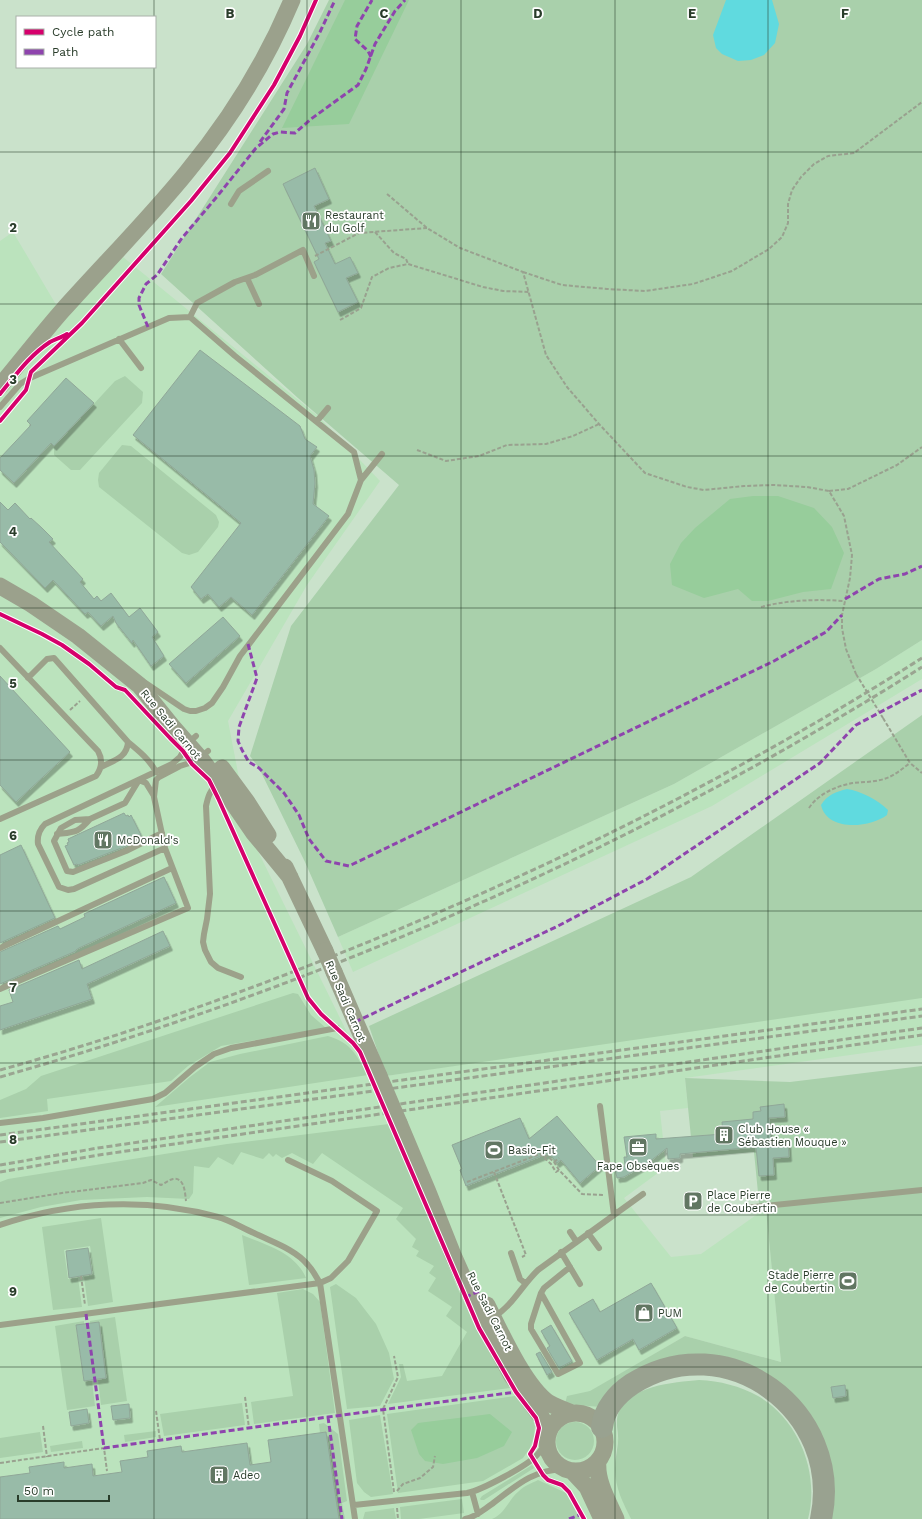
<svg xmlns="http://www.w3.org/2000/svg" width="922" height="1519" font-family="'Work Sans',sans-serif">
	<defs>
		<filter id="shadow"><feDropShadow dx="2.5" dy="4.5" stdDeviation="0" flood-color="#0004"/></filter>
	</defs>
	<rect width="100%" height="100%" fill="#cae2cb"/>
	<path fill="#bbe3bd" d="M13 232 61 313 123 257 318 416 380 481 307 585 228 721 250 835 368 1075 389 1124 406 1122 386 1076 922 995V1045L685 1078 688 1108 660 1111 666 1167 624 1198 671 1257 701 1254 766 1208 781 1362 685 1336 591 1391 616 1423 618 1441 615 1456 623 1502 631 1519H0V241Z
		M922 640V679L712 806 353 972 338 937 674 784 876 669Z"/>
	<path fill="#a9d0ab" d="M329 0H922V640L876 669 674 784 338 937 305 862 259 768 250 756 291 626 399 485 298 398 161 274 307 44Z
		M125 376 143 392 142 403 80 470H71L54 455V447L115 381Z
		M122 445 131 446 216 515 219 522 218 527 198 552 189 555 182 553 99 487 98 480 99 473Z
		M922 715V998L386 1076 369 1026 691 877Z
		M293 993 298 994 311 1015 326 1028 221 1046 188 1066 171 1081 47 1099 48 1111 0 1118V1100L26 1089 41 1076Z
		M328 1036C353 1044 355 1054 368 1075L155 1107 190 1077 210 1062 240 1054Z
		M922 1066V1519H828L806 1412 708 1358 601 1407 565 1404 567 1396 590 1391 685 1336 781 1362 766 1209 760 1213 754 1152 693 1157 685 1078 790 1082Z
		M389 1124 457 1287 477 1330 510 1388 388 1404 401 1377 399 1364H403L407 1381 442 1376 467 1332 446 1316 452 1307 428 1291 436 1278 429 1273 434 1266 416 1256 419 1251 412 1247 416 1239 396 1219 403 1208 322 1153 313 1164 292 1153 282 1158 276 1154 273 1157 269 1153 263 1159 241 1152 233 1165 218 1157 209 1168 194 1166 193 1193 189 1199 147 1197 81 1200 41 1207 0 1218V1182L8 1179 227 1144Z
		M101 1218 113 1302 88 1306 84 1277 95 1275 90 1246 64 1250 68 1279 78 1278 82 1307 53 1310 42 1227Z
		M242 1235C266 1245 295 1252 306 1278L249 1285Z
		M336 1284 356 1298 376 1324 389 1353 394 1379 380 1406 347 1409 330 1287Z
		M303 1289 313 1294 320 1302 335 1413 254 1424 251 1402 293 1396 277 1293Z
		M115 1317 127 1401 101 1405 98 1380 106 1378 99 1322 90 1323V1321Z
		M84 1321V1324L76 1326 84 1381H92L95 1406 67 1410 55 1326Z
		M699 1380C720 1381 740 1386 758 1396 799 1420 820 1473 808 1519H631C623 1503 615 1487 615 1470 615 1460 617 1451 618 1442 619 1433 615 1424 618 1414 627 1386 674 1382 699 1380Z
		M515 1396 531 1415 535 1426 534 1436 530 1448 523 1458 483 1481 398 1493 387 1414Z
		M242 1403 245 1425 164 1436 160 1414Z
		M380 1415 393 1494 371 1497 364 1492 357 1483 349 1420Z
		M556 1441a19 19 0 1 1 38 0a19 19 0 1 1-38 0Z
		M324 1423 338 1434 347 1501 342 1503 345 1519H339L326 1432 320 1433 319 1424Z
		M156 1431V1437L125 1442 124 1435Z
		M40 1432 43 1452 0 1458V1438Z
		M82 1441 83 1448 51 1452 50 1446Z
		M532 1465 534 1468 484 1500H481L480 1499 482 1496Z
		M538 1480 566 1493 580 1519H492C506 1513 508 1500 519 1491 524 1486 532 1483 538 1480Z
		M462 1499 464 1513 419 1519H401L400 1507Z
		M394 1508 396 1519H363L365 1512Z"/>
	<path fill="#97cd9b" d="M345 0H409L349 124 282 128Z
		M753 496H778L814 508 832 527 844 553 831 589 803 592 768 601H752L738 589 704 598 672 585 670 564 681 543 695 528 730 499Z
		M490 1414 512 1432 504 1446 477 1458 443 1464 425 1461 419 1454 411 1430 418 1423Z"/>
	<path fill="#60dadf" d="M726 0H772L779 24 775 43 764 55 751 60 738 61 722 54 716 48 713 35Z
		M847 789C861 791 878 800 888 810L887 815C870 828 827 832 821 805 828 794 836 792 847 789Z"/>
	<path fill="#98bba8" stroke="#90a798" filter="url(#shadow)" d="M315 168 329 199 314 206 331 241 325 243 335 264 350 257 358 273 346 278 358 302 338 312 314 262 319 259 283 184Z
		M200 350 300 426 305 439 317 447 310 456 314 470 315 483 313 504 329 516 252 615 231 597 219 607 208 594 201 599 191 587 241 523 133 435Z
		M66 378 94 403 54 446 51 443 14 483 0 470V458L31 425 27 421Z
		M0 502 8 510 15 503 30 519 31 518 42 528 53 539 49 542 83 579 80 582 94 599 97 596 101 601 111 593 129 617 140 608 158 632 152 637 164 656 151 666 133 640 132 643 116 623 113 616 101 626 88 612 85 614 53 580 45 588 0 542Z
		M223 617 240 636 186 683 169 664Z
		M0 676 70 752 16 802 0 785Z
		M124 813 126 816 128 815 129 817 131 815 141 835 136 839 137 840 124 847 78 865 77 864 74 865 65 846 68 845 67 843 69 842 68 839Z
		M21 845 55 918 0 943V855Z
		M164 877 176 903 79 948 76 950V951L0 984V952L58 926 60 929 85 917 84 914Z
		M163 931 170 946 87 984 92 999 0 1030V1006L13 1002 9 990 79 960 82 969Z
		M784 1104 785 1117 769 1118 771 1143 788 1141 789 1157 773 1158 774 1175 759 1176 756 1147 680 1154V1158L668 1159 667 1148 648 1163 624 1177 617 1178 615 1168 625 1166 624 1157H627L624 1137 656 1134V1139L723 1134 722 1122 753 1119V1112L761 1111 760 1107Z
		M557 1116 600 1166 580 1183 561 1160 557 1163 549 1153 466 1186 460 1170 462 1169 452 1145 520 1118 529 1139Z
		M88 1248 92 1274 69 1278 66 1251Z
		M651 1283 677 1328 639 1350 633 1339 597 1360 569 1313 593 1299 600 1312Z
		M99 1322 106 1378 84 1381 76 1325Z
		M551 1325 572 1361 559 1368 547 1348 550 1346 541 1331Z
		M540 1352 552 1372 547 1375 536 1354Z
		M845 1385 846 1396 833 1398 831 1387Z
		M129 1404 130 1418 113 1420 111 1406Z
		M87 1409 89 1423 71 1426 69 1412Z
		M326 1432 339 1519H0V1477L30 1473 29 1467 64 1462V1468L92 1464 93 1476 122 1472 120 1461 148 1457 147 1451 181 1446 182 1452 247 1443 250 1465 271 1462 268 1440Z"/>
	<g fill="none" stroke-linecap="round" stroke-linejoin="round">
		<path stroke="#99a18f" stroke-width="2" stroke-dasharray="4 2" stroke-linecap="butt" d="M387 194 427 228 460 248 523 272 546 355 567 387 599 424 645 473 687 487 704 490 744 486 774 485 807 487 829 491 844 516 852 555 850 578 842 615V628L846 649 856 674
			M375 232 394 253 406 259 408 264
			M315 256 359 233 427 228
			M523 272 562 285 607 289 645 291 693 284 732 271 769 249 782 237 788 223V204L792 190 801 177 814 164 828 156 854 153 922 102
			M340 320 361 308 372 277 389 268 408 264 483 287 503 291 529 292
			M417 450 446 461 479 456 507 445 546 444 573 436 599 424
			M829 491 848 489 897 465 922 447
			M761 607C788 600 816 599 844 601
			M70 710 80 701
			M883 718 910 763 922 773
			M809 808C818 794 836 786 853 783 863 782 874 782 884 779 894 776 902 769 910 763
			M544 1157 547 1156 554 1162 559 1170 582 1194 604 1195
			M554 1162 559 1158
			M494 1172 526 1255 522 1257
			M467 1182 540 1154 551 1164 556 1172 559 1170
			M0 1203 62 1193 143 1183 151 1180 161 1185C165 1183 169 1180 173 1179 185 1177 185 1194 186 1201
			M81 1276 85 1305
			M245 1397 249 1428
			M156 1411 160 1440
			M43 1426 47 1457
			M0 1463 104 1448 107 1471
			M397 1491 403 1484 420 1478 433 1467 435 1456
			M394 1492 383 1409 398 1377 394 1356
			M397 1508 398 1519"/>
		<path stroke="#9ca18a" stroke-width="6" d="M231 204 239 191 268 171
			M247 278 259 304
			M190 317 197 303 235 282 255 275 303 250 314 276
			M119 339 141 368
			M0 407 20 384 30 378 169 318 190 317 235 356 354 452 361 480 348 514 240 656 223 687 212 703 205 708 196 711H190L184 709 144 682
			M317 421 328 408
			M361 480 382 454
			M0 648 98 751C103 760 102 768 96 776L0 819
			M28 678 47 659 54 658 128 742C127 758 114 760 101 767
			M196 736 188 743 180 757 172 764 45 824C39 830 37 836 38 844L59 887 68 890 74 889 165 848 154 797 156 780 159 777 180 766 196 761 208 751
			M128 742C139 751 150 760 156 772
			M139 780 125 803 90 819 75 820 61 828 54 841 67 871 73 872 126 851 162 833
			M139 780 146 783 154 796
			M218 785C210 789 208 797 206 806L210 894 207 919 204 934 203 942 205 950 211 962 218 968 241 977
			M57 834C75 832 78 833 90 819
			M0 948 172 868
			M0 989 188 908 165 848
			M600 1106 614 1215
			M0 1123 43 1118 153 1099 165 1093 195 1067 214 1054 231 1048 337 1028
			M744 1208 922 1190
			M0 1225C70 1201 146 1197 218 1217 230 1220 242 1228 254 1233 272 1242 295 1249 308 1265 313 1270 316 1277 320 1283L355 1519
			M570 1232 576 1241
			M588 1233 599 1248
			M561 1252 580 1284
			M511 1253 520 1279 525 1283
			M541 1293 531 1324V1329L558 1374 580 1363 541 1293 544 1288 570 1267
			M495 1316C512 1306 523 1284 538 1270L643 1194
			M0 1325 320 1283 331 1278 348 1261 377 1211 332 1181 288 1160
			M472 1492 478 1514
			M354 1505 467 1493C482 1490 527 1466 537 1455 542 1450 544 1445 547 1439
			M465 1519C476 1517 483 1510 492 1504 517 1485 532 1470 565 1469"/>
		<path stroke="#9ba18c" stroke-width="17" d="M0 386C21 361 41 335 62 311 103 265 148 220 187 172 230 120 266 62 292 0
			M0 586 31 604 78 636 139 685 172 726 201 759 220 784 253 832 290 877
			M222 768 247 802 268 835
			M285 867 325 951
			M334 972 379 1076
			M399 1123 428 1192 453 1255 483 1322 512 1376 542 1418 547 1435
			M487 1305C500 1331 525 1387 549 1403 556 1407 564 1410 572 1413
			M547 1442a29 29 0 1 1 58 0a29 29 0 1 1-58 0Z
			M598 1461C596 1481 608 1501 616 1519
			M572 1471 587 1487 602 1519"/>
		<path stroke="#99a290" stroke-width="22" d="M602 1427C604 1409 617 1394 632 1384 726 1324 844 1411 821 1519"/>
		<path stroke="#9aa591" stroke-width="3" stroke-dasharray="6 3" stroke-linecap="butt" d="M0 1070C106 1041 211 1004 313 964 525 881 730 780 922 658
			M0 1077C324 985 637 847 922 667
			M0 1135 922 1009
			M0 1142 922 1016
			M0 1165 98 1148 922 1028
			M0 1172 99 1155 922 1035"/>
		<path stroke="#99a18f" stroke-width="2" stroke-dasharray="4 2" stroke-linecap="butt" d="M856 674 883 718"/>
		<path stroke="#9ba18c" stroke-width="17" d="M325 951 334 972
			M379 1076 399 1123"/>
		<path stroke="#8e44ad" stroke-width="3" stroke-dasharray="6 3" stroke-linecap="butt" d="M371 57 368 51 355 39 357 26 372 0
			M260 142 284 109 287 93 320 32 335 0
			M148 327 139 305V298L146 284 157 275 182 238 215 199 256 148 273 134 280 132 295 133 311 119 358 85 366 69 375 44 395 11 405 0
			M845 599 879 579 905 574 922 566
			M248 644 257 678 239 727 238 741 242 750 249 762 259 768 284 793 299 815 309 839 326 861 349 866 774 661 826 632 842 615
			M355 1022 558 926 647 879 820 763 856 725 922 690
			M465 1297 480 1291
			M86 1314 104 1448 328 1417 516 1392
			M328 1417 342 1519
			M569 1519 582 1514"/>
		<defs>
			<path id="cycleway" d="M0 394C15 376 30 355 50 342 56 339 62 337 67 334
				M0 421 26 390 31 372 82 323 191 201 230 153 274 85 300 36 316 0
				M0 614 42 634 62 645 89 664 116 687 125 690 170 738 183 751 192 764 209 780 218 798 308 998 321 1014 353 1043 360 1052 479 1328 516 1392 536 1418 539 1428 535 1446 530 1454 543 1475 548 1480 562 1485 569 1492 584 1519"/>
		</defs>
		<use href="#cycleway" stroke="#fff" stroke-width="6"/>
		<use href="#cycleway" stroke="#d6006c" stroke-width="4"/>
	</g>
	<path fill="none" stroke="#293c2a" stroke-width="1" stroke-opacity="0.55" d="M154 0V17M307 0V1519M461 0V1519M615 0V1519M768 0V1519M154 67V1519M0 152H922M0 304H922M0 456H922M0 608H922M0 760H922M0 911H922M0 1063H922M0 1215H922M0 1367H922"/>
	<defs>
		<symbol id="restaurant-square" viewBox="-11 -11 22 22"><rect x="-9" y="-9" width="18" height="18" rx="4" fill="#617662" stroke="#fff"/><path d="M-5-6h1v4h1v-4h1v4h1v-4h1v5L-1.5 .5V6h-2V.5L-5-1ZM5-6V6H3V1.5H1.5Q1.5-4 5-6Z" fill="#fff"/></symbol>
		<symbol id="building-square" viewBox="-11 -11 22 22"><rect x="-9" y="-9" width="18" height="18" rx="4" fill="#617662" stroke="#fff"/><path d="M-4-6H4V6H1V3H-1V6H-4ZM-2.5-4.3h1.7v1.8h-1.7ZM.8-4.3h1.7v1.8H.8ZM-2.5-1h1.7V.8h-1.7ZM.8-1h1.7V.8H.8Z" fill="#fff"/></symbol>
		<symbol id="office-square" viewBox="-11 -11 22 22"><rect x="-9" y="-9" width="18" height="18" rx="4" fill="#617662" stroke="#fff"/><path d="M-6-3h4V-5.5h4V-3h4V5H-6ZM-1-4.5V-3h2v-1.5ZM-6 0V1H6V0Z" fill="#fff"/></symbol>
		<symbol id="stadium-square" viewBox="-11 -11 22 22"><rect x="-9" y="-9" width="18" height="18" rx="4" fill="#617662" stroke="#fff"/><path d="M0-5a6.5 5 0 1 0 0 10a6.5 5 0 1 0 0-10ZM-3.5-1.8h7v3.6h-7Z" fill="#fff"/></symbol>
		<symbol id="parking-square" viewBox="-11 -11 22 22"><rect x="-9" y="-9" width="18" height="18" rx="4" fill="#617662" stroke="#fff"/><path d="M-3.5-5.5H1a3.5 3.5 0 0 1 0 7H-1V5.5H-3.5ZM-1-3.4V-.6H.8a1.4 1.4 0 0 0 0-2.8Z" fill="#fff"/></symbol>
		<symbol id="shop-square" viewBox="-11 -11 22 22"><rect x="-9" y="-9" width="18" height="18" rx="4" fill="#617662" stroke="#fff"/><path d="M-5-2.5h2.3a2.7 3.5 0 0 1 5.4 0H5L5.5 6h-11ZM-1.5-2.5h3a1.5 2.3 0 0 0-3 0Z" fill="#fff"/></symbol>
	</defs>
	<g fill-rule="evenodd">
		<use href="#restaurant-square" x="300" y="210" width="22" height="22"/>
		<use href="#restaurant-square" x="92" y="829" width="22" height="22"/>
		<use href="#building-square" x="713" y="1124" width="22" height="22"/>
		<use href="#office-square" x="627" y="1136" width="22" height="22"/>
		<use href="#stadium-square" x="483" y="1139" width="22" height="22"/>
		<use href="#parking-square" x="682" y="1190" width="22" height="22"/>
		<use href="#stadium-square" x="837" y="1270" width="22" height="22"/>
		<use href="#shop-square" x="633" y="1302" width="22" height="22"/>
		<use href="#building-square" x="208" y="1464" width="22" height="22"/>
	</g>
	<g text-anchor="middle" stroke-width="3.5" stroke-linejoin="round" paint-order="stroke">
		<g font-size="11" fill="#293c2a" stroke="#fff" text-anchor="start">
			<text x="325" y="219">Restaurant<tspan x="325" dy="13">du Golf</tspan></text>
			<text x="117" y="844">McDonald's</text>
			<text x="738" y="1133">Club House «<tspan x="738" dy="13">Sébastien Mouque »</tspan></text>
			<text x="508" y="1154">Basic-Fit</text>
			<text x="638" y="1170" text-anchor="middle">Fape Obsèques</text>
			<text x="707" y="1199">Place Pierre<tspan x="707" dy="13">de Coubertin</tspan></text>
			<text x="834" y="1279" text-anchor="end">Stade Pierre<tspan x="834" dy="13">de Coubertin</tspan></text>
			<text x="658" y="1317">PUM</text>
			<text x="233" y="1479">Adeo</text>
		</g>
		<g font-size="11" fill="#293c2a" stroke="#fff">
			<text transform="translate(171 724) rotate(50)" y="4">Rue Sadi Carnot</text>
			<text transform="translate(346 1001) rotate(67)" y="4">Rue Sadi Carnot</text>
			<text transform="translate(490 1311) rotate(63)" y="4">Rue Sadi Carnot</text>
		</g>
	</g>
	<g font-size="13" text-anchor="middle" font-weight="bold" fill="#293c2a" stroke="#fff" stroke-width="3.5" stroke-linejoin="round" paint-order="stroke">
		<text x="230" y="18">B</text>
		<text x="384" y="18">C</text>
		<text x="538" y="18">D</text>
		<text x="692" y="18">E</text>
		<text x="845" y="18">F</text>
		<text x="13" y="232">2</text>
		<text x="13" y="384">3</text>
		<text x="13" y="536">4</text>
		<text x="13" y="688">5</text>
		<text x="13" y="840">6</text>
		<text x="13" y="992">7</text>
		<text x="13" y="1144">8</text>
		<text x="13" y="1296">9</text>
	</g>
	<rect x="16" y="16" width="140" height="52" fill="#ffffff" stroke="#a9b1aa"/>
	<rect x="24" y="29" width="20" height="6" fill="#d6006c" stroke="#a9b1aa"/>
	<text x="52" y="36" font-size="12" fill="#293c2a">Cycle path</text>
	<rect x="24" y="49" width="20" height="6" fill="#8e44ad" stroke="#a9b1aa"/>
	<text x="52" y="56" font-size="12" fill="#293c2a">Path</text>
	<path d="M18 1495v6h91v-6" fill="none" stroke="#293c2a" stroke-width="2"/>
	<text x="24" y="1495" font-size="12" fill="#293c2a" stroke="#ffffff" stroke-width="3" paint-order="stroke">50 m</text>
</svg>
